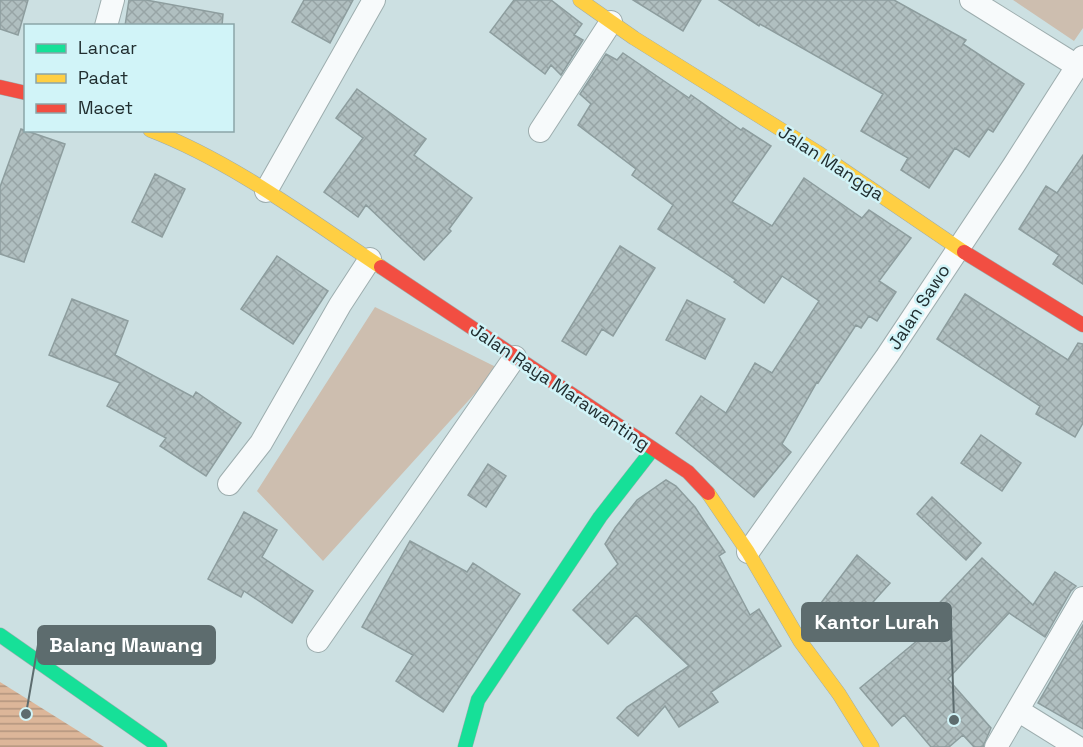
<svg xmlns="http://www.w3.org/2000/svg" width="1083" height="747" font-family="'Space Grotesk',sans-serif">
	<defs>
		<pattern id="water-rules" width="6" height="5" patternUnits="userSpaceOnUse" patternTransform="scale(1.5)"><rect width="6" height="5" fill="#dcb699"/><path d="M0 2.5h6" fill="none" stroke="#b2947d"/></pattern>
		<pattern id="building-cross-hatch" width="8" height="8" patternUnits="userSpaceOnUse" patternTransform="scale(1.5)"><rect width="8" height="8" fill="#b0bfc0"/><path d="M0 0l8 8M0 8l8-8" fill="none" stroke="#97a4a5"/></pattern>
	</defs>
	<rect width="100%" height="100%" fill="#cce0e2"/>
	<path fill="#cdbeaf" d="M1013 0H1083V28L1074 41Z
		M375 307 498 368 323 561 257 491Z"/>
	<path fill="url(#water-rules)" d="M0 682 104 747H0Z"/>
	<path fill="url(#building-cross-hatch)" stroke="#8d9d9e" stroke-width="1.5" d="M0 0H28L18 35 0 29Z
		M129 0H146L223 14 222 26H125Z
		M304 0H353L330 43 292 22Z
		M514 0H551L582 24 574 35 583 40 561 75 551 65 545 74 490 32Z
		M633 0H701L683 31Z
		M719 0H894L966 40 963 44 1024 84 993 132 988 129 969 157 955 148 929 188 901 170 908 158 861 131 883 94 760 24 759 26Z
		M623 53 689 98 691 95 741 130 743 128 771 146 732 202 772 226 804 178 862 218 869 210 911 238 879 281 896 292 877 321 869 316 861 328 856 325 818 383 817 382 782 444 791 452 754 497 676 433 701 396 726 413 755 363 772 373 819 301 782 276 764 303 734 282 736 280 658 229 673 205 632 175 636 169 578 125 591 104 580 94 606 54 617 60Z
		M357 89 426 139 414 155 472 198 449 229 451 231 424 260 366 205 358 217 324 192 363 138 336 118Z
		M21 129 65 144 24 262 0 254V187Z
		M1083 155V284L1053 264 1059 255 1019 229 1046 186 1057 193Z
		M155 174 185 189 162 237 132 222Z
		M620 246 655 268 613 336 602 329 586 355 562 341Z
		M277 256 328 291 293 344 241 309Z
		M965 294 1068 360 1078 343 1083 344V423L1075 437 1036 414 1040 406 937 339Z
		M72 299 128 321 115 355 193 397 196 392 241 423 206 476 160 446 166 438 107 406 120 383 49 355Z
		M687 300 725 319 705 359 666 340Z
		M981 435 1021 463 1002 491 961 463Z
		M488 464 506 476 486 507 468 495Z
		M666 480 676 486 695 507 725 552 719 556 750 615 759 609 781 646 711 692 718 702 679 727 665 706 638 736 617 718 627 707 689 666 636 615 608 644 573 610 618 564 605 544 615 528 637 500Z
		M932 497 981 543 966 560 917 514Z
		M244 512 277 530 262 557 313 591 292 623 244 591 241 597 208 579Z
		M410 541 467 572 473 563 520 594 443 712 396 681 413 655 362 627Z
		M857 555 890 583 848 630 821 603Z
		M982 558 1033 605 1055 572 1076 586 1071 591 1045 637 1009 613 948 679 991 728 983 747H974L963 735 949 747H931L904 715 892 726 860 688 936 625 927 616Z
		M1083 625V729L1038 703Z"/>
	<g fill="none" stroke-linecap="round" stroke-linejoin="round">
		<defs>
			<path id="street" d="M971 0 1077 66
				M106 26 113 0
				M540 131 611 22
				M266 191 374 0
				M229 484 261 443 340 305 370 259
				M748 552 887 356 1014 165 1083 57
				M318 641 515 357
				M1019 711 1077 747
				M996 747 1083 598"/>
			<path id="fast" d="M0 635 160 747
				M465 747 478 700 600 517 653 449"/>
			<path id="slow" d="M580 0 634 38 817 152 964 252
				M150 130C233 162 307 218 381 267
				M708 493 748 552 800 641 839 694 872 747"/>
			<path id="jam" d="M0 87 26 93
				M964 252 1083 325
				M381 267 688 472 708 493"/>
		</defs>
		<use href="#street" stroke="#9dadae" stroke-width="24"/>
		<use href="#fast" stroke="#9dadae" stroke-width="15"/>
		<use href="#slow" stroke="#9dadae" stroke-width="15"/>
		<use href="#jam" stroke="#9dadae" stroke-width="15"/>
		<use href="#street" stroke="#f7fafb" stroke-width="22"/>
		<use href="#fast" stroke="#16e098" stroke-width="14"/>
		<use href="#slow" stroke="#ffcf43" stroke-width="14"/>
		<use href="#jam" stroke="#f24e42" stroke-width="14"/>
	</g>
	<g text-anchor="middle" stroke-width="5" stroke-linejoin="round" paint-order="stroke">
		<g font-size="18" fill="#212e30" stroke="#d1f4f8">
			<text transform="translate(831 163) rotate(33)" y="6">Jalan Mangga</text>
			<text transform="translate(919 307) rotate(-57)" y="6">Jalan Sawo</text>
			<text transform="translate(560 387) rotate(34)" y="6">Jalan Raya Marawanting</text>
		</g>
	</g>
	<path fill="none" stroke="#5d6c6e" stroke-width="2" d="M954 720L951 622M26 714L38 645"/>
	<g fill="#5d6c6e" stroke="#d1f4f8" stroke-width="2">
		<circle cx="954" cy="720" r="6"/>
		<circle cx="26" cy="714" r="6"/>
	</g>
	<g fill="#5d6c6e" stroke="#5d6c6e" stroke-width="2">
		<rect x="802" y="603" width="149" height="38" rx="6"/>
		<rect x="38" y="626" width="177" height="38" rx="6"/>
	</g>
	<g font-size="20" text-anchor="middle" font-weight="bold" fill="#fff">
		<text x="877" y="629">Kantor Lurah</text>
		<text x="126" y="652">Balang Mawang</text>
	</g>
	<rect x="24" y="24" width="210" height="108" fill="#d1f4f8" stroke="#8ba5a8" stroke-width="1.5"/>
	<rect x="36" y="44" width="30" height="9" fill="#16e098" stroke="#8ba5a8" stroke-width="1.5"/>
	<text x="78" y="54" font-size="18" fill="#212e30">Lancar</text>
	<rect x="36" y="74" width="30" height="9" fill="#ffcf43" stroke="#8ba5a8" stroke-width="1.5"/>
	<text x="78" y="84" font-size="18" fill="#212e30">Padat</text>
	<rect x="36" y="104" width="30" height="9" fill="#f24e42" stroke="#8ba5a8" stroke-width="1.5"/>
	<text x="78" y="114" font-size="18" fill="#212e30">Macet</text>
</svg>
